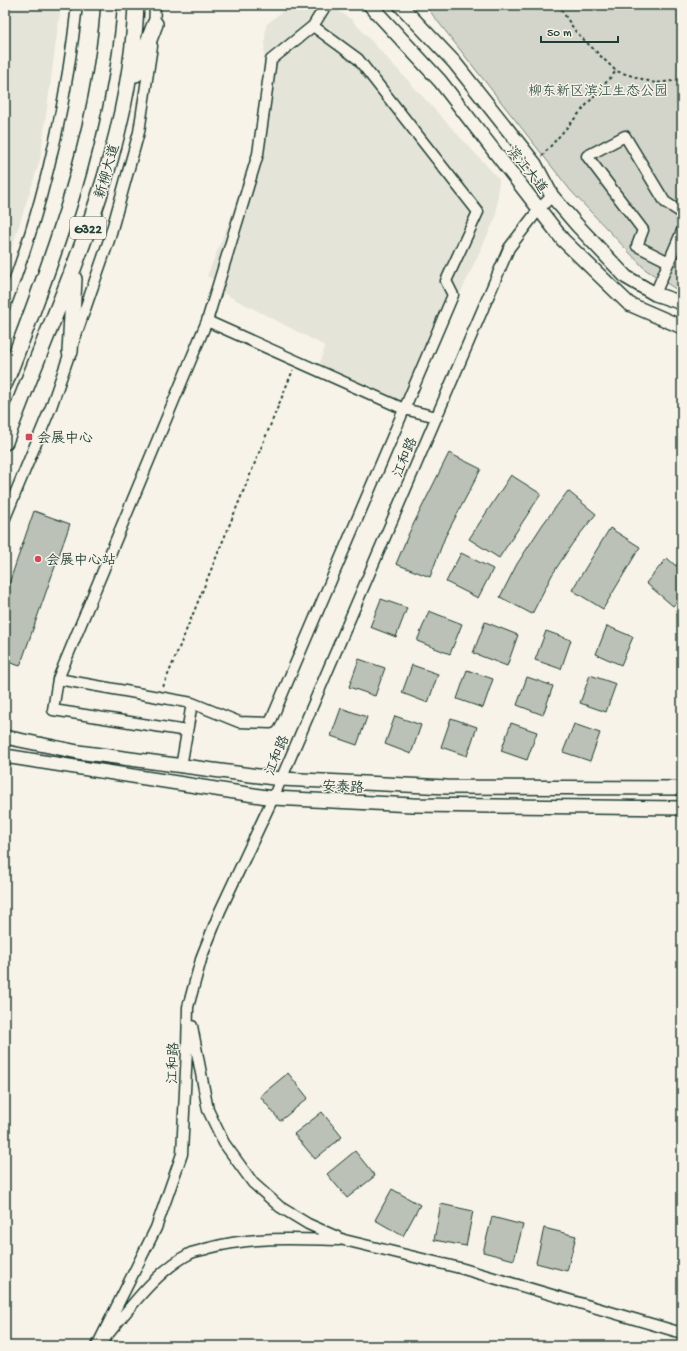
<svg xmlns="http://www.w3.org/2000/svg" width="687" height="1351" font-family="'Gochi Hand','LXGW WenKai TC',sans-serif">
	<rect width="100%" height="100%" fill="#f7f3e8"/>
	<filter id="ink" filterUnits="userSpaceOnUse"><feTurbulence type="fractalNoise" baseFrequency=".025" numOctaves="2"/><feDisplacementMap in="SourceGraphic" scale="8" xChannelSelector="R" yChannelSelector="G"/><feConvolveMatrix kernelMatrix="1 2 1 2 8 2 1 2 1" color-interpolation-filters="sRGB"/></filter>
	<g filter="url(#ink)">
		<path fill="#e5e4d9" d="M5 5H61L40 160 5 269Z
			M290 5H330L352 20 499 179 496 217 408 405 319 367 325 346 219 291 221 284 207 276 231 217 259 128 266 25Z"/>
		<path fill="#d3d5ca" stroke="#79897f" d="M425 5H682V293L646 270 571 191Z"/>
		<path fill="#bbc1b6" stroke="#1f3d34" d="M449 453 481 469 445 537 430 577 396 564 409 533Z
			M511 475 541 494 499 558 469 539Z
			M568 491 596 514 572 544 552 575 532 614 500 597 517 564 543 524Z
			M34 511 70 524 20 666 5 661V595Z
			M610 528 640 547 603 609 572 590Z
			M461 553 493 569 478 598 446 582Z
			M667 558 676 566 682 558V596L673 606 646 583Z
			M381 599 407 608 396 637 370 627Z
			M429 611 462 624 450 654 417 641Z
			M485 622 518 635 507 666 473 653Z
			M607 626 633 637 621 665 596 654Z
			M546 631 571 640 561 669 535 660Z
			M359 659 385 668 375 696 349 687Z
			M412 665 438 674 428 703 402 693Z
			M467 670 493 679 483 708 457 699Z
			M590 675 616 684 606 712 580 703Z
			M527 677 553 686 543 715 517 705Z
			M341 708 367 717 357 745 331 736Z
			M395 716 421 725 411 754 385 744Z
			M451 718 477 727 467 756 441 747Z
			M511 723 537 732 527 760 501 751Z
			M574 724 600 733 590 761 563 752Z
			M288 1073 308 1098 280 1121 260 1096Z
			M322 1112 342 1137 315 1159 294 1134Z
			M355 1151 375 1176 347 1198 327 1174Z
			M392 1189 420 1205 403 1236 375 1220Z
			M441 1204 473 1211 466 1246 434 1240Z
			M492 1217 523 1225 514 1260 483 1252Z
			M544 1228 576 1236 567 1271 536 1263Z"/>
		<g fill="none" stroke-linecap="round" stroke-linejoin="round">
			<defs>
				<path id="minor" d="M154 31 155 5
					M669 262 637 246 643 230 587 156 625 136 665 202 682 213
					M655 294 682 231
					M5 306C42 210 66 108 77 5
					M207 321 404 409 437 417
					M5 518 51 407 109 240 139 132 152 46
					M58 679 192 703 181 767
					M192 703 239 722 270 723 453 295 446 281 478 212 358 59 313 26
					M187 731 53 710 58 679 207 321 258 154 271 60 313 26 326 5
					M192 1026 208 1110 224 1143 253 1183 280 1207 308 1224 344 1240 460 1268 682 1333
					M105 1338C129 1309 157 1270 191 1253 197 1251 203 1250 209 1248 252 1236 295 1239 339 1240
					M97 1346 156 1228 182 1154 187 1049 188 1007 202 956 220 911 273 798 509 248 539 209 552 196"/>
				<path id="major" d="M370 5 440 81 563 240 629 304 682 327
					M400 5 454 62 535 164 552 196 577 225 626 277 655 294 682 303
					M5 737 78 752 281 779 447 787 682 788
					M5 756 273 798 413 805 682 808"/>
				<path id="highway" d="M136 74 155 24
					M70 352 74 279
					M5 383C53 260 99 137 109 5
					M5 442C58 298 130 162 136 5"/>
			</defs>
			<use href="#minor" stroke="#1f3d34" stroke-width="13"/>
			<use href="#major" stroke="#1f3d34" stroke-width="16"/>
			<use href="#highway" stroke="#1f3d34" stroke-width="18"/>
			<path stroke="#1f3d34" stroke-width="2" stroke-dasharray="3 3" stroke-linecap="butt" d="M558 5 576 32 616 71 655 83 682 80
				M542 156 616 71
				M163 687 293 370"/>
			<use href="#minor" stroke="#f7f3e8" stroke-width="10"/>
			<use href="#major" stroke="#f7f3e8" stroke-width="13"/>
			<use href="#highway" stroke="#f7f3e8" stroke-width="15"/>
		</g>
	</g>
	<g fill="#d1495b" stroke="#f7f3e8" stroke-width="1.5">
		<rect x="25" y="433" width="8" height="8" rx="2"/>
		<circle cx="38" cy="559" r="4"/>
	</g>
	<g text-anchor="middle" stroke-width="3" stroke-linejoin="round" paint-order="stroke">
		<rect fill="#f7f3e8" stroke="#60746a" stroke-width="1" x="70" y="217" width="36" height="22" rx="3"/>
		<g font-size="13" font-weight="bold" fill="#1f3d34">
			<text x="88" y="233">G322</text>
		</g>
		<g font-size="14" fill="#435b52" stroke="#f7f3e8">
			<text x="598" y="95">柳东新区滨江生态公园</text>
		</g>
		<g font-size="14" fill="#1f3d34" stroke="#f7f3e8">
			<text transform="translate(528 169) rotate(52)" y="5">滨江大道</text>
			<text transform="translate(106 171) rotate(-74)" y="5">新柳大道</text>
			<text transform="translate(404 457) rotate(-67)" y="5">江和路</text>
			<text transform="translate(276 755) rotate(-67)" y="5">江和路</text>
			<text transform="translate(343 786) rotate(3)" y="5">安泰路</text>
			<text transform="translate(172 1063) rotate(-88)" y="5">江和路</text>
		</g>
		<g font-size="14" fill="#1f3d34" stroke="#f7f3e8" text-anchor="start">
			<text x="37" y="442">会展中心</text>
			<text x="46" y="564">会展中心站</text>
		</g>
	</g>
	<rect width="687" height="1351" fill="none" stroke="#f7f3e8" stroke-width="20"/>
	<rect x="10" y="10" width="667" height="1331" fill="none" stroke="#1f3d34" stroke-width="1.5" filter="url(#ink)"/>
	<path d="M541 36v6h77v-6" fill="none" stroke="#1f3d34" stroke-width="2"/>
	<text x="547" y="36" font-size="12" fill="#1f3d34" stroke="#f7f3e8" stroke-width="3" paint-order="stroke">50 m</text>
</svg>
